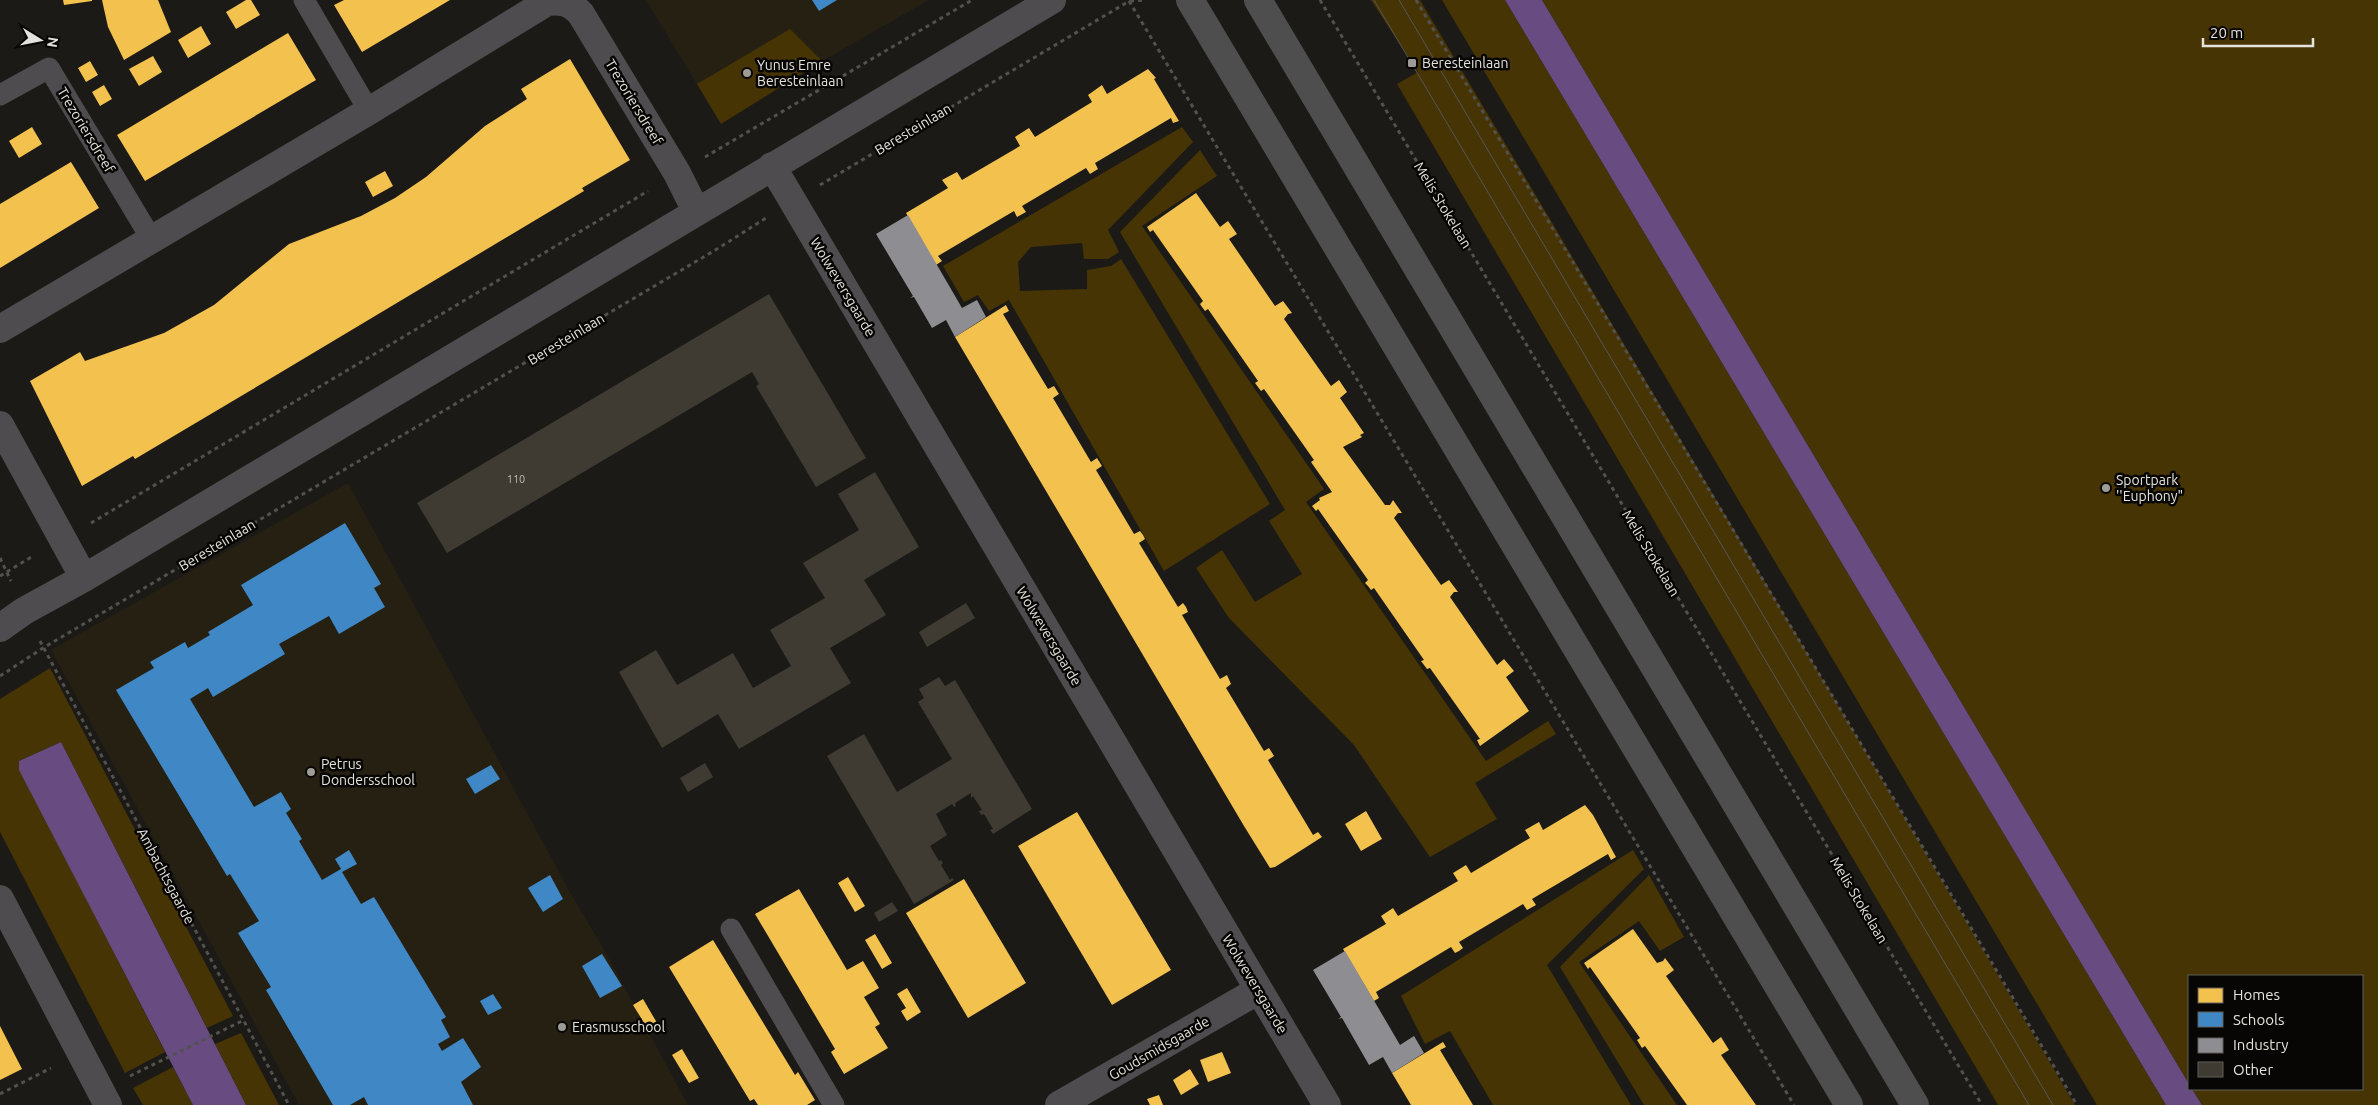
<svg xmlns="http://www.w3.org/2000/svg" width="2378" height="1105" font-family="Ubuntu,sans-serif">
	<rect width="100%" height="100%" fill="#1c1a16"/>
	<path fill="#262013" d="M646 0H929L822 61 721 124Z
		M348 483 571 894 603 948 688 1105H299L51 650Z"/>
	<path fill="#463404" d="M1371 0H1420L2075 1105H1998L1397 84 1418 72Z
		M1442 0H1505L2166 1105H2097Z
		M1542 0H2378V1105H2202L2192 1089H2362V976H2189V1084Z
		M790 29 822 61 721 124 697 84Z
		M1182 127 1193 142 1108 230 1119 252 1108 259H1084L1082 243 1031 247 1018 262 1020 291 1087 289V270L1111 266 1121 259 1270 504 1164 571 1009 300 989 311 978 295 964 302 943 266Z
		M1200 150 1217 176 1142 226 1324 489 1306 502 1486 761 1548 721 1556 734 1475 783 1497 819 1430 857 1354 745 1229 618 1196 568 1222 550 1255 602 1302 574 1269 521 1285 510 1120 232Z
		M50 668 233 1016 207 1028 61 742 19 761 20 770 165 1052 125 1073 0 832V699Z
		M1633 850 1644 869 1547 965 1631 1105H1493L1450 1031 1425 1044 1401 996Z
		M1649 875 1684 937 1660 951 1639 921 1579 962 1677 1105H1644L1560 967Z
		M241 1033 279 1105H246L215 1044Z
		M173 1067 193 1105H143L133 1088Z"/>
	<path fill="#684b81" d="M1505 0H1542L2189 1084V1089H2192L2202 1105H2166Z
		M61 742 246 1105H193L19 770V761Z"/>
	<path fill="#f2c14e" d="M63 0H92V1L64 5Z
		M102 0H158L171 32 124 60 108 27Z
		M246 0H251L260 15 236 29 226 12Z
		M344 0H450L362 52 334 5Z
		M201 26 211 44 188 58 178 40Z
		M288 33 316 80 145 181 117 135Z
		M153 56 162 72 139 86 129 69Z
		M570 59 630 160 582 188 584 191 263 383 135 459 133 456 82 486 30 381 80 352 85 361 164 333 214 305 289 244 361 216 395 198 426 177 485 126 527 99 521 89Z
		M90 61 98 75 86 82 78 68Z
		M1148 69 1156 78 1154 79 1179 121 1173 123 1171 118 1095 163 1098 169 1090 174 1086 168 1022 206 1026 212 1017 217 1014 211 938 256 942 261 936 265 906 213 948 188 942 180 957 172 962 180 1020 146 1015 137 1029 128 1035 137 1092 102 1088 95 1102 85 1107 94Z
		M104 85 112 99 100 106 92 92Z
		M32 127 42 144 19 158 9 141Z
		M71 162 99 208 0 268V204Z
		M385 171 393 186 373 197 365 182Z
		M1196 193 1220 227 1228 221 1237 234 1229 239 1275 306 1283 301 1292 313 1288 314 1284 319 1331 386 1339 380 1347 392 1340 398 1364 433 1360 435 1362 437 1343 447 1385 505H1390L1393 500 1402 513H1398L1394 518 1441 585 1449 580 1458 592H1454L1450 597 1497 665 1504 659 1514 671 1506 677 1529 711 1480 746 1477 740 1480 739 1430 668 1427 669 1421 661 1424 660 1374 588 1371 590 1368 586 1365 583 1368 580 1318 509 1316 511 1312 506 1320 500 1319 498 1332 492 1311 462 1314 460 1264 389 1261 391 1255 383 1258 381 1208 309 1205 311 1202 307 1200 304 1203 301 1153 230 1150 232 1147 227Z
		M1006 305 1009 311 1003 314 1048 389 1054 386 1059 394 1053 398 1091 462 1097 458 1102 466 1096 470 1134 534 1140 531 1143 535 1145 539 1139 543 1178 607 1183 603 1186 607 1188 612 1182 615 1220 679 1227 675 1231 684 1226 688 1264 751 1269 748 1274 756 1268 760 1313 835 1318 832 1322 837 1275 867 1270 868 1244 826 955 337Z
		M1585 805 1593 815 1616 857 1611 860 1608 854 1532 899 1536 905 1527 910 1523 904 1459 942 1463 948 1459 951 1455 953 1451 947 1376 992 1379 998 1374 1001 1343 949 1386 924 1381 916 1393 908 1398 916 1458 881 1453 873 1466 865 1471 873 1530 838 1525 830 1539 822 1543 830Z
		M1366 811 1382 839 1361 851 1345 824Z
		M1077 812 1171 970 1112 1005 1018 846Z
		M848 877 865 906 855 912 838 883Z
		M964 879 1026 983 968 1018 906 913Z
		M799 889 847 970 863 961 879 988 864 997 880 1024 875 1027 888 1048 844 1074 831 1052 835 1049 755 914Z
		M1633 929 1657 963 1663 961 1665 958 1674 970 1666 976 1713 1043 1721 1037 1729 1050 1721 1055 1756 1105H1687L1645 1046 1642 1048 1637 1040 1640 1038 1590 967 1588 969 1584 963Z
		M875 934 892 963 882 969 865 940Z
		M713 940 795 1075 798 1072 815 1100 807 1105H758L754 1099 750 1101 669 967Z
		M907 988 921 1012 907 1021 901 1011 906 1008 897 994Z
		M643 999 660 1028 651 1034 633 1005Z
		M0 1026 22 1069 0 1080Z
		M1443 1042 1446 1047 1440 1050 1473 1105H1411L1392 1073Z
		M682 1049 699 1078 689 1083 672 1055Z
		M1222 1052 1231 1073 1208 1082 1200 1060Z
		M1190 1069 1199 1084 1181 1095 1173 1080Z
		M1159 1095 1163 1105H1150L1147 1099Z"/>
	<path fill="#3f88c5" d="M812 0H837L819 11Z
		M345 523 381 584 374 588 385 607 339 634 329 616 279 644 285 654 213 697 208 688 190 699 254 807 281 792 291 809 286 813 302 839 299 841 322 880 341 869 335 859 349 850 357 864 342 872 361 904 374 897 446 1017 441 1020 450 1037 438 1044 442 1051 463 1038 481 1067 461 1082 473 1105H368L364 1097 350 1105H333L266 990 271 987 238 933 259 921 230 874 227 876 116 690 154 668 150 662 185 642 188 648 210 635 208 632 253 605 241 585Z
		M491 765 500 779 475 794 466 779Z
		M550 875 563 899 543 912 528 888Z
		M602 954 622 986 600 998 582 966Z
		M493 994 502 1008 488 1015 480 1001Z"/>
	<path fill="#8d8d92" d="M908 215 962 308 977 300 986 317 955 337 946 320 932 328 914 297 910 298 913 296 876 234Z
		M1345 951 1400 1045 1414 1036 1424 1053 1392 1073 1383 1057 1369 1065 1342 1018 1338 1019 1341 1017 1313 970Z"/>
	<path fill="#3f3b32" d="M769 294 866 458 816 487 756 386 759 384 752 372 447 553 417 503Z
		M875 472 919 547 864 580 886 615 830 648 851 683 739 749 718 714 662 748 619 672 656 650 677 685 733 653 753 688 791 666 770 630 825 598 803 563 859 530 838 494Z
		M966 603 975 618 927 647 919 632Z
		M939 677 945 686 955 680 1032 809 993 834 990 830 993 829 984 814 981 815 979 811 982 810 973 796 971 798V793L955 803 956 806 954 807 952 804 936 814 947 835 930 846 939 861 941 860 943 863 941 865 950 880 952 878 954 880 914 904 827 756 864 734 897 792 952 759 918 702 924 698 919 689Z
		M705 763 713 777 688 792 680 778Z
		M892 902 898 911 879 922 874 913Z"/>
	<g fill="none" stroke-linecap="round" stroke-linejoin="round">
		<path stroke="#52514e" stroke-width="3" stroke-dasharray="4 4" stroke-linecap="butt" d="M1320 0 1982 1105
			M1416 0 2077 1105
			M1129 1 1794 1105
			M1130 1 1144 0
			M705 157 972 0
			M820 185 1131 0
			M91 523 648 191
			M0 558 11 581
			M0 576 33 556
			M40 641 289 1105
			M0 676 43 648 717 249 766 218
			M130 1076 244 1020
			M0 1094 51 1068"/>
		<path stroke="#4e4c4e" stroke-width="21" d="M304 0 369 111
			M0 95 49 68 152 240
			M731 929 834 1105"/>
		<path stroke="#4e4c4e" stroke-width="28" d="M772 166 1327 1105
			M0 329 369 111 547 2C562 0 571 3 581 14L677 173 696 211
			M0 425 84 578
			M0 628 24 611 84 578 1052 0
			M0 899 108 1105
			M1059 1105 1259 990"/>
		<path stroke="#4f4e4f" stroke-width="28" d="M1190 0 1849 1105
			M1258 0 1915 1105"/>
		<path stroke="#565654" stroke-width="1" d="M1374 0 2029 1105
			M1399 0 2053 1105"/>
	</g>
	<g fill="#9e9c97" stroke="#080604" stroke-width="2">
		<rect x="1407" y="58" width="10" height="10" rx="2.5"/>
		<circle cx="747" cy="73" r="5"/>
		<circle cx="2106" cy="488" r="5"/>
		<circle cx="311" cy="772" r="5"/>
		<circle cx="562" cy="1027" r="5"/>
	</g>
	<g text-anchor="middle" stroke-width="5" stroke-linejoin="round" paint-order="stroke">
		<g font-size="11" fill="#bbb8b2">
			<text x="516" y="483">110</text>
		</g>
		<g font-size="14" fill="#e4e2dc" stroke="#080604" text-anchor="start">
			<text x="1422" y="68">Beresteinlaan</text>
			<text x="757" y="70">Yunus Emre<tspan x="757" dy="16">Beresteinlaan</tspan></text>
			<text x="2116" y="485">Sportpark<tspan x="2116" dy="16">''Euphony"</tspan></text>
			<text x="321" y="769">Petrus<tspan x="321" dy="16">Dondersschool</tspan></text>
			<text x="572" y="1032">Erasmusschool</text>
		</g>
		<g font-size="14" fill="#e4e2dc" stroke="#080604">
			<text transform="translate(634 102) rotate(59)" y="5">Trezoriersdreef</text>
			<text transform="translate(913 129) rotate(-31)" y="5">Beresteinlaan</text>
			<text transform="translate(86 130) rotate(59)" y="5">Trezoriersdreef</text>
			<text transform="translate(1443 205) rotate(59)" y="5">Melis Stokelaan</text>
			<text transform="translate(843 287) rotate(59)" y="5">Wolweversgaarde</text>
			<text transform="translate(566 339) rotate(-31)" y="5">Beresteinlaan</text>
			<text transform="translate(217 545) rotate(-31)" y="5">Beresteinlaan</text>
			<text transform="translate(1651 553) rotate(59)" y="5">Melis Stokelaan</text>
			<text transform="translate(1049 636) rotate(59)" y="5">Wolweversgaarde</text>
			<text transform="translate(166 876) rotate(62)" y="5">Ambachtsgaarde</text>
			<text transform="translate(1859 900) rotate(59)" y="5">Melis Stokelaan</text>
			<text transform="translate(1255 984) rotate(59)" y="5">Wolweversgaarde</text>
			<text transform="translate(1159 1048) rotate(-30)" y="5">Goudsmidsgaarde</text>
		</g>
	</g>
	<rect x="2188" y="975" width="175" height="115" fill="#080604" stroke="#605e5a"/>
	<rect x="2198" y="988" width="25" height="15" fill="#f2c14e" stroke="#605e5a"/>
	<text x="2233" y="1000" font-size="15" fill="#e4e2dc">Homes</text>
	<rect x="2198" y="1012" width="25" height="15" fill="#3f88c5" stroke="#605e5a"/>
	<text x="2233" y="1025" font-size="15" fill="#e4e2dc">Schools</text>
	<rect x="2198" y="1038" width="25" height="15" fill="#8d8d92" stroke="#605e5a"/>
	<text x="2233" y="1050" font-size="15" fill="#e4e2dc">Industry</text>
	<rect x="2198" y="1062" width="25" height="15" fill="#3f3b32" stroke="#605e5a"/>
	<text x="2233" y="1075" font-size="15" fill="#e4e2dc">Other</text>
	<g transform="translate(40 40) rotate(100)" stroke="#080604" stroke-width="4" paint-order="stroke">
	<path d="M0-4L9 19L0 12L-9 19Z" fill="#e4e2dc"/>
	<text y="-8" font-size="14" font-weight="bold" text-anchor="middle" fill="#e4e2dc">N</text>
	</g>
	<path d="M2203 38v8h110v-8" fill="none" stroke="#e4e2dc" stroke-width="2.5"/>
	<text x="2210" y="38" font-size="15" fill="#e4e2dc" stroke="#080604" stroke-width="4" paint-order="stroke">20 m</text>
</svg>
